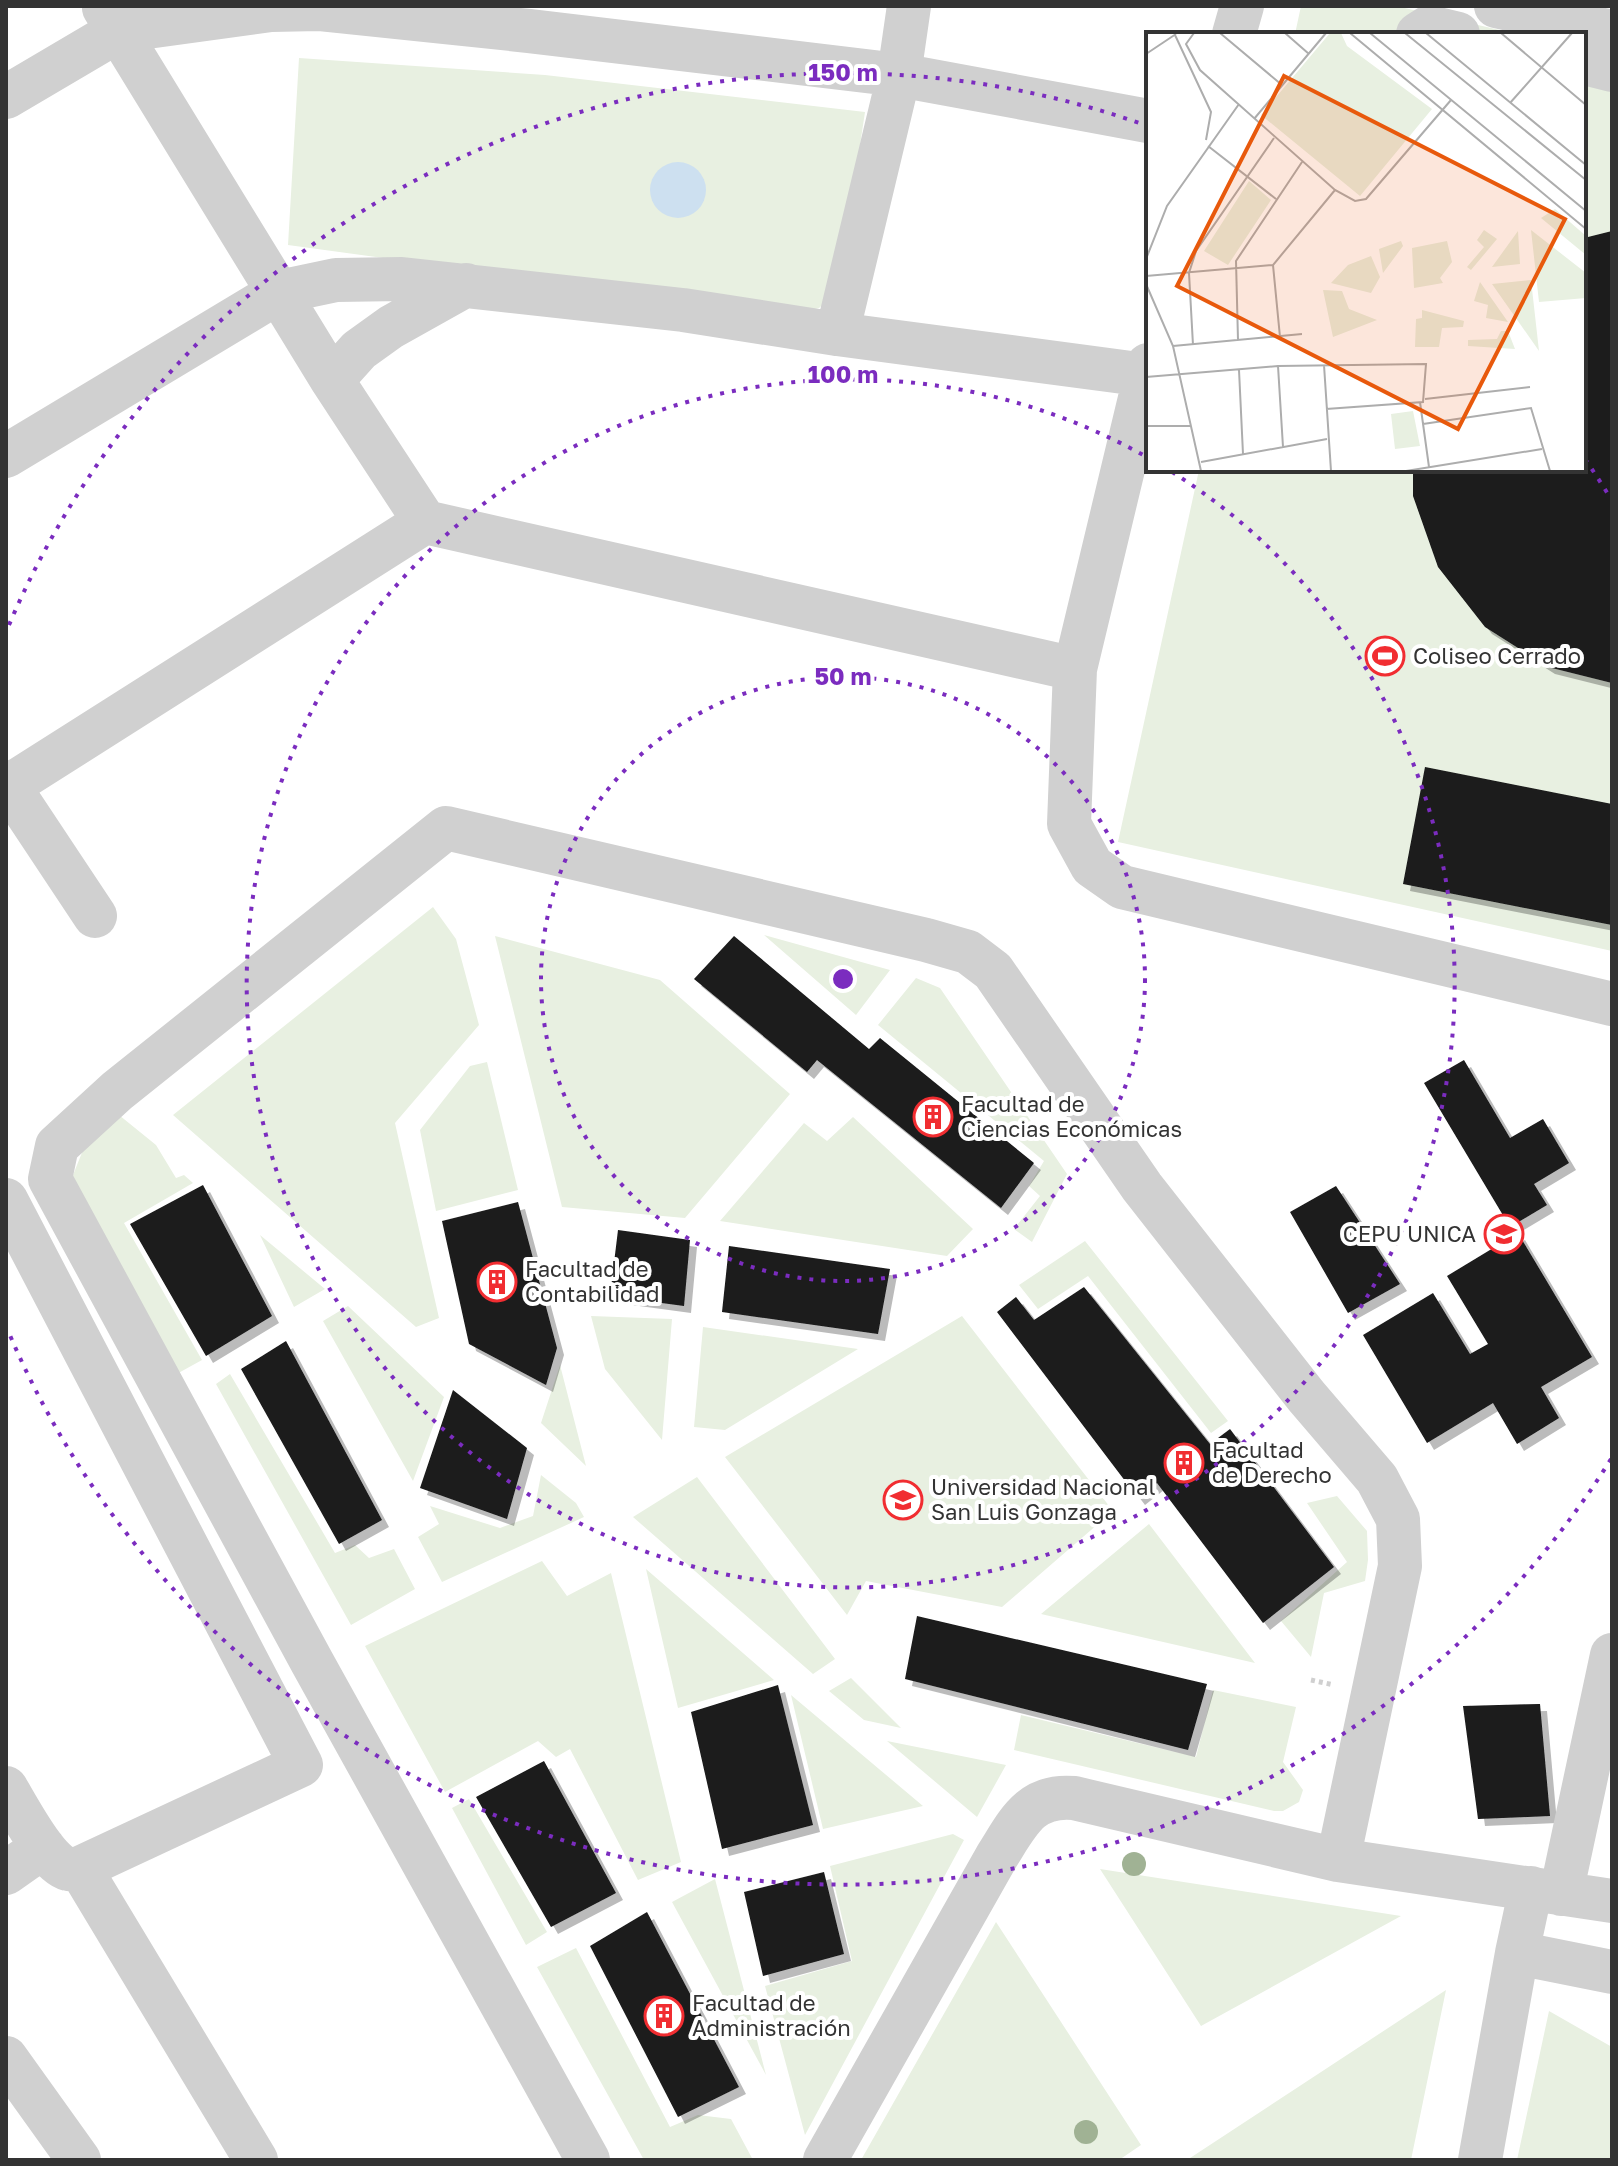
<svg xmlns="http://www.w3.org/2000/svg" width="1618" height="2166" font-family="'Golos Text',sans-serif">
	<defs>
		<filter id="shadow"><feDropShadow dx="7" dy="7" stdDeviation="0" flood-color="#0004"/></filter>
	</defs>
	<rect width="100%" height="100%" fill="#fff"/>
	<path fill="#e8f0e1" d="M1301 6H1396L1517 34H1295Z
		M1584 50 1612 56V951L1118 842 1199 470H1584Z
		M299 58 545 75 865 112 838 291 819 308 794 314 288 245Z
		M433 907 456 939 479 1025 395 1123 439 1318 416 1327 173 1115Z
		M764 935 890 970 856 1015Z
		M495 936 660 980 790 1094 685 1218 562 1207Z
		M916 978 940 988 1067 1174 1032 1242 1014 1229 1040 1196 1029 1186 1044 1161 878 1025Z
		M487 1062 518 1190 436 1211 420 1130 470 1066Z
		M119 1115 156 1145 176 1178 184 1175 193 1183 124 1223 202 1360 173 1376 75 1191 73 1175 89 1135Z
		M853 1117 973 1229 947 1256 720 1221 804 1123 827 1141Z
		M260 1235 325 1289 294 1307Z
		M1085 1241 1228 1421 1211 1433 1088 1276 1038 1309 1019 1285Z
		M348 1306 444 1397 413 1481 323 1321Z
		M591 1316 672 1319 662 1440 605 1369Z
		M962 1316 1113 1511 1002 1607 866 1581 847 1615 725 1457Z
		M703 1327 858 1349 725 1430 694 1427Z
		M560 1365 586 1466 541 1423Z
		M230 1374 335 1553 355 1545 369 1558 394 1549 415 1589 351 1625 216 1384Z
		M541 1475 576 1503 584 1517 442 1582 418 1537 439 1524 430 1506 500 1528 533 1516Z
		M697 1477 835 1659 813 1674 633 1517Z
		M1337 1496 1367 1531 1368 1560 1365 1581 1324 1593 1311 1657 1281 1621 1347 1562 1307 1503Z
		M1149 1524 1255 1663 1041 1614Z
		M542 1561 567 1596 611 1573 681 1862 638 1880 570 1749 556 1757 538 1741 445 1792 365 1646Z
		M646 1569 774 1680 678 1708Z
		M851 1678 901 1728 864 1720 829 1691Z
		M1213 1690 1296 1707 1283 1762 1303 1790 1299 1802 1283 1811H1274L1014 1750 1021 1715 1196 1757Z
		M791 1695 923 1806 823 1829Z
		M887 1741 1006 1765 977 1817Z
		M469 1799 547 1932 526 1945 452 1808Z
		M953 1834 964 1840 805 2135 765 1986 852 1961 830 1866Z
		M1100 1869 1401 1916 1201 2026Z
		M715 1879 766 2075 672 1902Z
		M996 1922 1141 2145 1119 2160H861Z
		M576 1948 670 2127 698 2115 731 2119 753 2160H644L537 1967Z
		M1446 1990 1411 2160H1187Z
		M1549 2011 1612 2047V2160H1517Z"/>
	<path fill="#cde0f0" d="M650 190a28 28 0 1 1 56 0a28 28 0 1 1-56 0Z"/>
	<path fill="#1a1a1a" filter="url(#shadow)" d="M1612 231V683L1548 667 1485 627 1438 567 1413 496V470H1584V238Z
		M1425 767 1612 804V925L1403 884Z
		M734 936 869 1049 880 1038 1034 1163 1001 1208 817 1060 807 1072 694 979Z
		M1464 1060 1510 1138 1543 1119 1569 1163 1534 1184 1547 1205 1510 1227 1424 1083Z
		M203 1185 272 1316 206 1356 130 1224Z
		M1336 1186 1400 1284 1348 1313 1290 1212Z
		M518 1202 557 1348 546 1385 469 1344 442 1221Z
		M618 1230 690 1240 684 1306 610 1296Z
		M1518 1233 1592 1357 1541 1387 1559 1418 1517 1444 1493 1403 1427 1443 1363 1335 1433 1293 1470 1354 1488 1344 1447 1276Z
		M729 1246 890 1269 878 1334 722 1312Z
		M1084 1287 1210 1444 1230 1429 1334 1567 1263 1623 1157 1483 1138 1498 997 1312 1016 1297 1034 1320Z
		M286 1341 382 1520 339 1544 241 1369Z
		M453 1390 527 1448 507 1519 420 1488Z
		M917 1616 1207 1684 1188 1750 905 1679Z
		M778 1685 813 1825 722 1849 691 1712Z
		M1540 1704 1550 1816 1478 1819 1463 1706Z
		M544 1761 616 1893 551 1927 476 1797Z
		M824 1872 844 1954 763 1976 744 1892Z
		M647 1912 739 2087 678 2117 590 1946Z"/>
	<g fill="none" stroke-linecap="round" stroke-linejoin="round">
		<path stroke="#d0d0d0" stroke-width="5" stroke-dasharray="4 4" stroke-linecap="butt" d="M1311 1680 1334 1685"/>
		<path stroke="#d0d0d0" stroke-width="44" d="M1496 6 1612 32
			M104 8 332 380 425 522
			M1234 34 1242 6
			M1418 34 1429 27 1458 34
			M1584 63 1612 70
			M6 97 118 31 271 10 320 9 529 31 899 75 1148 121
			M837 334 899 75 909 6
			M1148 365 1075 669 1069 824 1092 866 1122 887 1612 1004
			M332 380 359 350 391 327 466 285
			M6 456 279 292 336 280 402 279 683 310 837 334 1146 375
			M6 782 95 916
			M9 786 425 522 1075 669
			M6 1200 301 1765 80 1868C77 1869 71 1870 68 1869 47 1864 17 1806 6 1788
			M80 1868 256 2160
			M6 1873 43 1847
			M1561 1894 1612 1655
			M1517 1953 1612 1972
			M6 2058 79 2160
			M588 2160 312 1662 50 1179 57 1146 117 1091 446 828 926 940 968 952 993 971 1142 1187 1306 1396 1377 1479 1398 1519 1400 1566 1338 1860
			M825 2160 997 1856C1018 1823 1030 1794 1074 1798L1338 1860 1612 1901
			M1480 2160 1517 1953 1531 1888"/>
	</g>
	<g fill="#a0b294">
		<circle cx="1134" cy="1864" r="12"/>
		<circle cx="1086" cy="2132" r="12"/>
	</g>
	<g fill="none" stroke="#7b2cbf" stroke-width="4" stroke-dasharray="4 8">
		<circle cx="843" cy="979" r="302"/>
		<path d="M1172 472A604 604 0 1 1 1145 456"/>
		<path d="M1611 1459A906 906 0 0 1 9 1333M9 625A906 906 0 0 1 1145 125M1585 459A906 906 0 0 1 1611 499"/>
	</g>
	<defs>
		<symbol id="stadium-ring" viewBox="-11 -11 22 22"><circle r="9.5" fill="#fff" stroke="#f12d31" stroke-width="1.5"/><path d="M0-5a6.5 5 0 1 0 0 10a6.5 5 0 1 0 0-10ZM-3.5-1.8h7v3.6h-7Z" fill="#f12d31"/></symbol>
		<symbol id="building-ring" viewBox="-11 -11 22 22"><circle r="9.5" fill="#fff" stroke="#f12d31" stroke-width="1.5"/><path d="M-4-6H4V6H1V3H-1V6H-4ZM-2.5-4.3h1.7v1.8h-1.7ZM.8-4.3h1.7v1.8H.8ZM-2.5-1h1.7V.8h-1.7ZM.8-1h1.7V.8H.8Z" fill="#f12d31"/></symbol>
		<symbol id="school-ring" viewBox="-11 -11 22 22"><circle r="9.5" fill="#fff" stroke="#f12d31" stroke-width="1.5"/><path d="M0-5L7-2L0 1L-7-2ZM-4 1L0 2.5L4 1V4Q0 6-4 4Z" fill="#f12d31"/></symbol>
		<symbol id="university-ring" viewBox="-11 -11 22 22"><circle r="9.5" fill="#fff" stroke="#f12d31" stroke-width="1.5"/><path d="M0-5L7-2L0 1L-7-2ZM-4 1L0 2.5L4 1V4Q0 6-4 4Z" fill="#f12d31"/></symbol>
	</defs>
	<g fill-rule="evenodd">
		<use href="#stadium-ring" x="1363" y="634" width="44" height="44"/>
		<use href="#building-ring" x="911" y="1095" width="44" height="44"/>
		<use href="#school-ring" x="1482" y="1212" width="44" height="44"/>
		<use href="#building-ring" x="475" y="1260" width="44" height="44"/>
		<use href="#building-ring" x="1162" y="1441" width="44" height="44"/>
		<use href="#university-ring" x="881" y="1478" width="44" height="44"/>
		<use href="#building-ring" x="642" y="1994" width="44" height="44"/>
	</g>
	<g text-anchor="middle" stroke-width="8" stroke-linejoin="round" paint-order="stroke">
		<g font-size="22" fill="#333" stroke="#fff" text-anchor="start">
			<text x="1413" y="664">Coliseo Cerrado</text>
			<text x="961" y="1112">Facultad de<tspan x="961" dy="25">Ciencias Económicas</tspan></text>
			<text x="1476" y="1242" text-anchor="end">CEPU UNICA</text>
			<text x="525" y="1277">Facultad de<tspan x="525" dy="25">Contabilidad</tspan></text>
			<text x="1212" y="1458">Facultad<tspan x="1212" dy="25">de Derecho</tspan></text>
			<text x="931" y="1495">Universidad Nacional<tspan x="931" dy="25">San Luis Gonzaga</tspan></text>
			<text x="692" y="2011">Facultad de<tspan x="692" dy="25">Administración</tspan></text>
		</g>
	</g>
	<g transform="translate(1146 32)">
		<rect width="440" height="440" fill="#fff"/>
		<path d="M184 1H195L201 14 286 77 214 164 115 83ZM103 149 125 168 82 233 58 219ZM409 177 440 204V223L395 186ZM338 198 351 207 325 238 321 235 338 215 331 208ZM385 198 440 241V266L393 270ZM372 199 374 232 346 235ZM255 209 257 214 237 241 233 217ZM301 209 306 230 294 246 297 251 268 256 266 216ZM225 224 234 245 225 261 185 251 202 233ZM385 248 393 319 346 252ZM334 250 362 290 340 286 342 273 328 269ZM177 258 196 259 203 277 231 288 187 305ZM276 278 318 289 317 295 296 296 293 315H269L270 287 276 286ZM355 299H362L369 317 322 314V308L351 307ZM267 379 274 414 249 417 245 382Z" fill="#e8f0e1"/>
		<path fill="none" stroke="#adadad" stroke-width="2" d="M48 1 40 12 54 38 189 158 209 169 220 167 305 68M74 1 136 53M139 1 163 22M204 1 440 197M224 1 440 179M259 1 440 148M280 1 440 133M355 1 440 73M29 3 65 80 60 108M0 22 30 2M364 71 426 1M108 87 180 1M62 114 130 167M0 227 21 174 93 72M0 244 127 233M0 252 27 314 55 439M134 305 127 233 189 158M92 308 90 229 156 130M47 313 43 241 50 219 128 106M27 314 156 302M178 333 185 439M132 334 137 415M93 338 97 422M0 345 132 334 280 332 277 370 180 377M279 367 384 355M274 370 283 435M277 392 385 376 404 439M0 394H45M55 430 181 407M260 439 396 417"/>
		<path fill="#e8590c" fill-opacity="0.15" stroke="#e8590c" stroke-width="4" d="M138 44 419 187 312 397 31 254Z"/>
		<rect width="440" height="440" fill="none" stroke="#333" stroke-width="4"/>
	</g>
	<circle cx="843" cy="979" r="12" fill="#7b2cbf" stroke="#fff" stroke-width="4"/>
	<g font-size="24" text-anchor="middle" font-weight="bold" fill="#7b2cbf" stroke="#fff" stroke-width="8" stroke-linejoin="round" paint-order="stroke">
		<text x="843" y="81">150 m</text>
		<text x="843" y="383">100 m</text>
		<text x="843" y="685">50 m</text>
	</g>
	<rect width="1618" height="2166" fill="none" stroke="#333333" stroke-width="16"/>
</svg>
